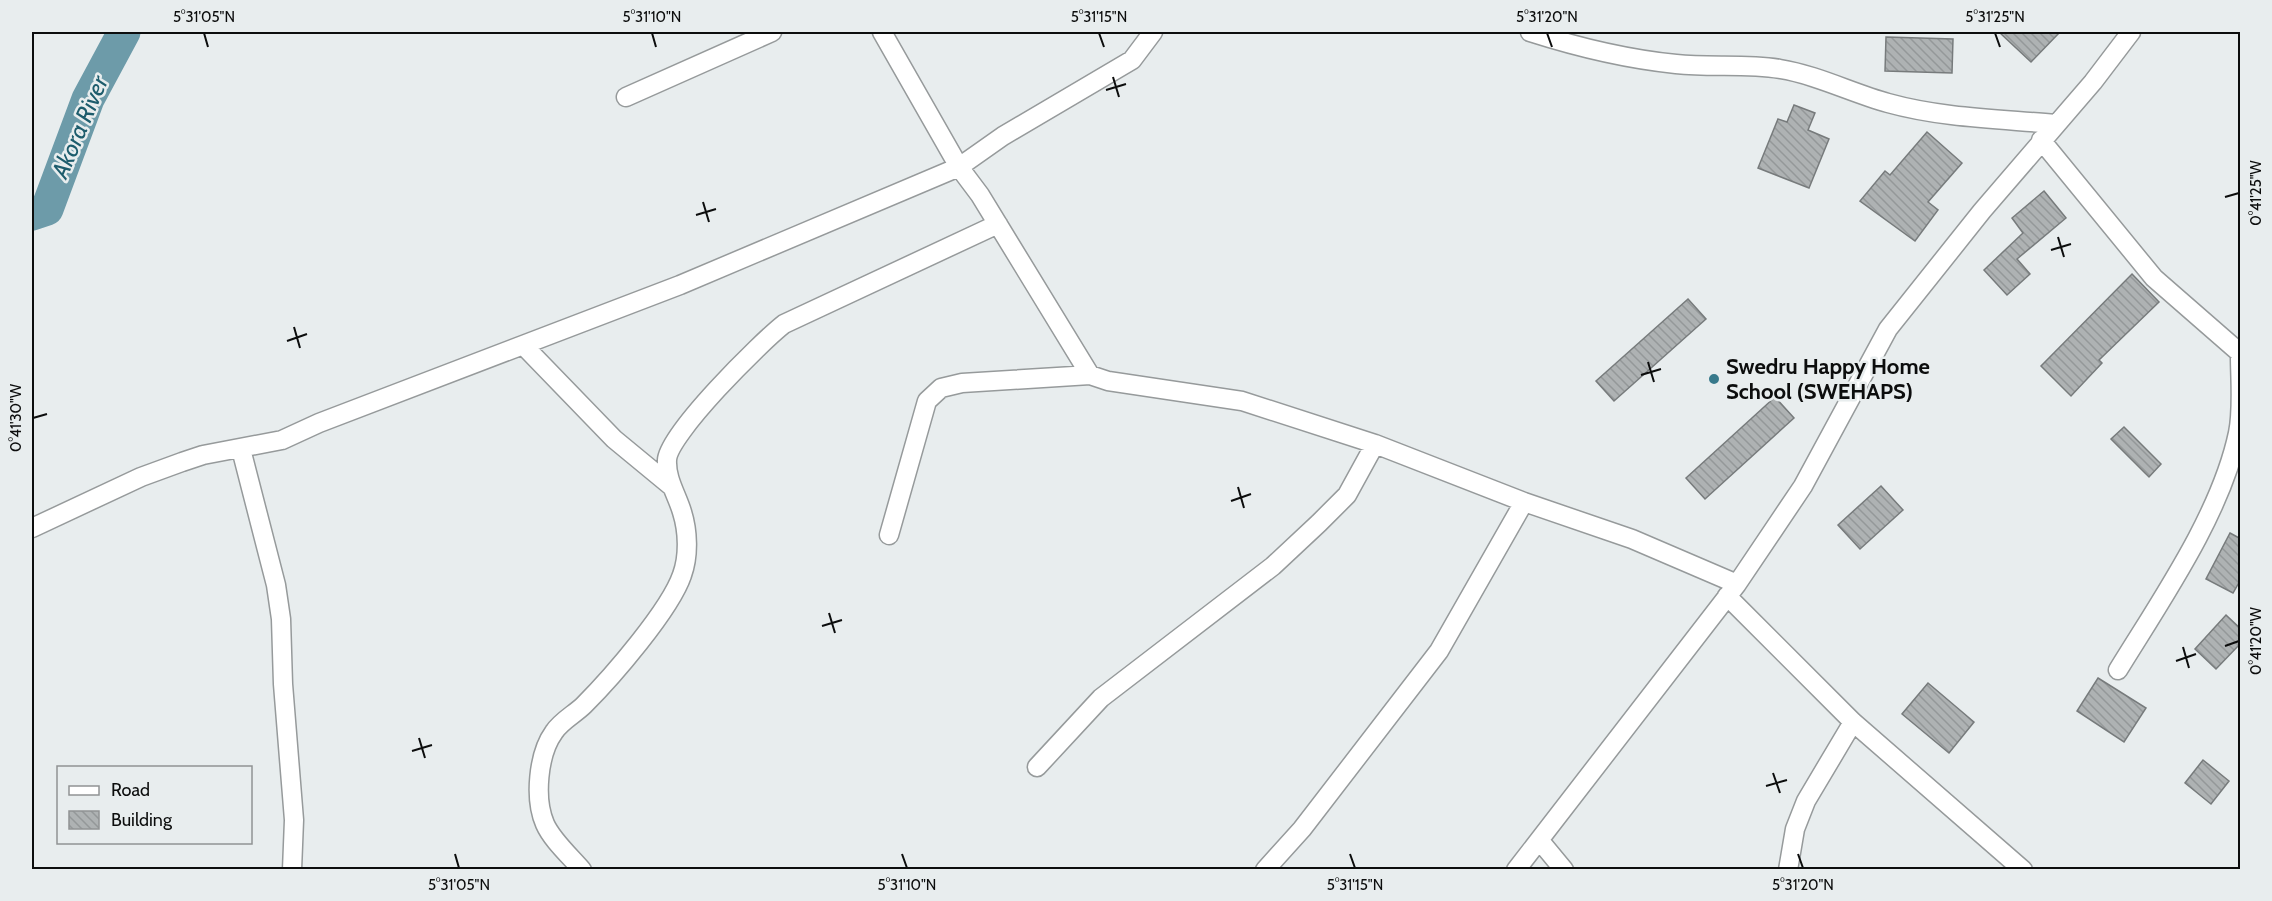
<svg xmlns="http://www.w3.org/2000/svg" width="2272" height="901" font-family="Cabin,sans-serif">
	<defs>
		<pattern id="building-back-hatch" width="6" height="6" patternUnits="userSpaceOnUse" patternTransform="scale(1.5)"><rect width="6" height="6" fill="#aeb2b3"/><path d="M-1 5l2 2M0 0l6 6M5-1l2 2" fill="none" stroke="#949899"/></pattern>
	</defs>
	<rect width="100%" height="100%" fill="#e8edee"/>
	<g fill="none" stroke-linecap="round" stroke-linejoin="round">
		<path stroke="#6d9ba9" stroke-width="33" d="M32 214 47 209 88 99 124 32"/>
	</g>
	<path fill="url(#building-back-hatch)" stroke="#777b7c" stroke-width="1.5" d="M1999 32H2060L2031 62Z
		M1886 37 1953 39 1952 73 1885 71Z
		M1794 105 1815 113 1808 130 1829 139 1809 188 1758 168 1778 119 1787 122Z
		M1927 132 1962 163 1928 202 1938 210 1915 241 1860 201 1885 171 1890 175Z
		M2044 191 2066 218 2017 259 2030 274 2007 295 1984 270 2023 233 2012 218Z
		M2132 274 2159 302 2099 360 2102 363 2071 396 2041 366Z
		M1688 299 1706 319 1614 401 1596 381Z
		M1775 397 1794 418 1705 499 1686 478Z
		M2124 427 2161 464 2149 477 2111 439Z
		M1881 486 1903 510 1860 549 1838 525Z
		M2230 533 2241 539V579L2233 593 2206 579Z
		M2226 615 2241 629V643L2216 669 2195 649Z
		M2098 678 2146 708 2124 742 2077 711Z
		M1928 683 1974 722 1949 753 1902 714Z
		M2203 760 2229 781 2211 804 2185 783Z"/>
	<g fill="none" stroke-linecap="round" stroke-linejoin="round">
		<defs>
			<path id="minor" d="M882 32 959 167 980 195 1090 375 1108 381 1242 401 1375 444 1524 502 1632 539 1737 584
				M1530 32C1577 47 1626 59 1676 64 1711 68 1745 63 1780 69 1817 75 1852 93 1888 103 1942 118 2000 119 2055 124
				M626 97 772 32
				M2041 140 2154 278 2240 353
				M523 345 614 439 671 486
				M241 449 276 585 281 619 283 684 294 820 292 870
				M32 528 141 477 182 462 203 455 282 440 319 423 680 285 959 167 1003 136 1132 60 1153 32
				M889 535 927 401 941 388 962 383 1090 375
				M1727 596 1853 722 2023 870
				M2118 670C2161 600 2221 514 2238 433 2243 409 2240 380 2240 355
				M1037 767 1101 698 1273 566 1319 523 1347 495 1375 444
				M1540 841 1564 870
				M582 870C570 856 552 840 545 824 534 799 538 754 554 732 561 721 575 714 584 705 612 677 670 610 682 575 689 556 688 531 682 512 677 495 666 479 667 460 668 434 761 342 784 324L998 224
				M1265 870 1302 829 1439 651 1524 502
				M1516 870 1737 584 1803 486 1888 329 1982 211 2093 82 2131 32
				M1788 870 1795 829 1806 801 1853 722"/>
		</defs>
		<use href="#minor" stroke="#969a9b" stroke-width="21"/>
		<use href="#minor" stroke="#fff" stroke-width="18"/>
	</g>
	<path fill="none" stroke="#0c0d0d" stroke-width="2" d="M204 33 208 47M652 33 656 47M1099 33 1104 47M1547 33 1552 47M1995 33 2000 47M1113 77 1119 97M1106 90 1126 84M2225 197 2239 193M703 202 709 222M696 215 716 209M2058 237 2064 257M2051 250 2071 244M294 327 300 348M287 341 307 334M1648 362 1654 382M1641 375 1661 369M33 418 47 414M1238 487 1244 508M1231 501 1251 494M829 613 835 633M822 626 842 620M2225 646 2239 641M2183 647 2189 668M2176 661 2196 654M419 738 425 758M412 751 432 745M1773 773 1780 793M1766 786 1787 780M455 854 459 868M902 854 907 868M1350 854 1355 868M1798 854 1803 868"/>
	<circle fill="#37798b" stroke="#e8edee" stroke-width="2" cx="1714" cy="379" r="6"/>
	<g text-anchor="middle" stroke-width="5" stroke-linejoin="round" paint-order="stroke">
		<g font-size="22" font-weight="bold" fill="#0c0d0d" stroke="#e8edee" text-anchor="start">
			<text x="1726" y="374">Swedru Happy Home<tspan x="1726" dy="25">School (SWEHAPS)</tspan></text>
		</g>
		<g font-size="24" font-style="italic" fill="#1d5c6c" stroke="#e8edee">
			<text transform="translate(80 127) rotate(-67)" y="8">Akora River</text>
		</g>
	</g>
	<rect width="2272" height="901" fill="none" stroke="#e8edee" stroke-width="66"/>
	<rect x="57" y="766" width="195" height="78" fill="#e8edee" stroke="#909394" stroke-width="1.5"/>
	<rect x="69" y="786" width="30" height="9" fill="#ffffff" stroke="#909394" stroke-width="1.5"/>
	<text x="111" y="796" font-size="18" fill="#0c0d0d">Road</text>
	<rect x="69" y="811" width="30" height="18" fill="url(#building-back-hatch)" stroke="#909394" stroke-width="1.5"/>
	<text x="111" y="826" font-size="18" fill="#0c0d0d">Building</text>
	<rect x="33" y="33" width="2206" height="835" fill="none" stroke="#0c0d0d" stroke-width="2"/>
	<g font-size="15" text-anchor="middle" fill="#0c0d0d">
		<text x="204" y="22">5°31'05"N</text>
		<text x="652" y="22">5°31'10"N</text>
		<text x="1099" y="22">5°31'15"N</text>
		<text x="1547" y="22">5°31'20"N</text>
		<text x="1995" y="22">5°31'25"N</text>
		<text transform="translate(2256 193) rotate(-90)" y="5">0°41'25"W</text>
		<text transform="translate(16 418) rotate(-90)" y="5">0°41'30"W</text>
		<text transform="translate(2256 641) rotate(-90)" y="5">0°41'20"W</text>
		<text x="459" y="890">5°31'05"N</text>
		<text x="907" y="890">5°31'10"N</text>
		<text x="1355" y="890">5°31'15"N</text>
		<text x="1803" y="890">5°31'20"N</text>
	</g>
</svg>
